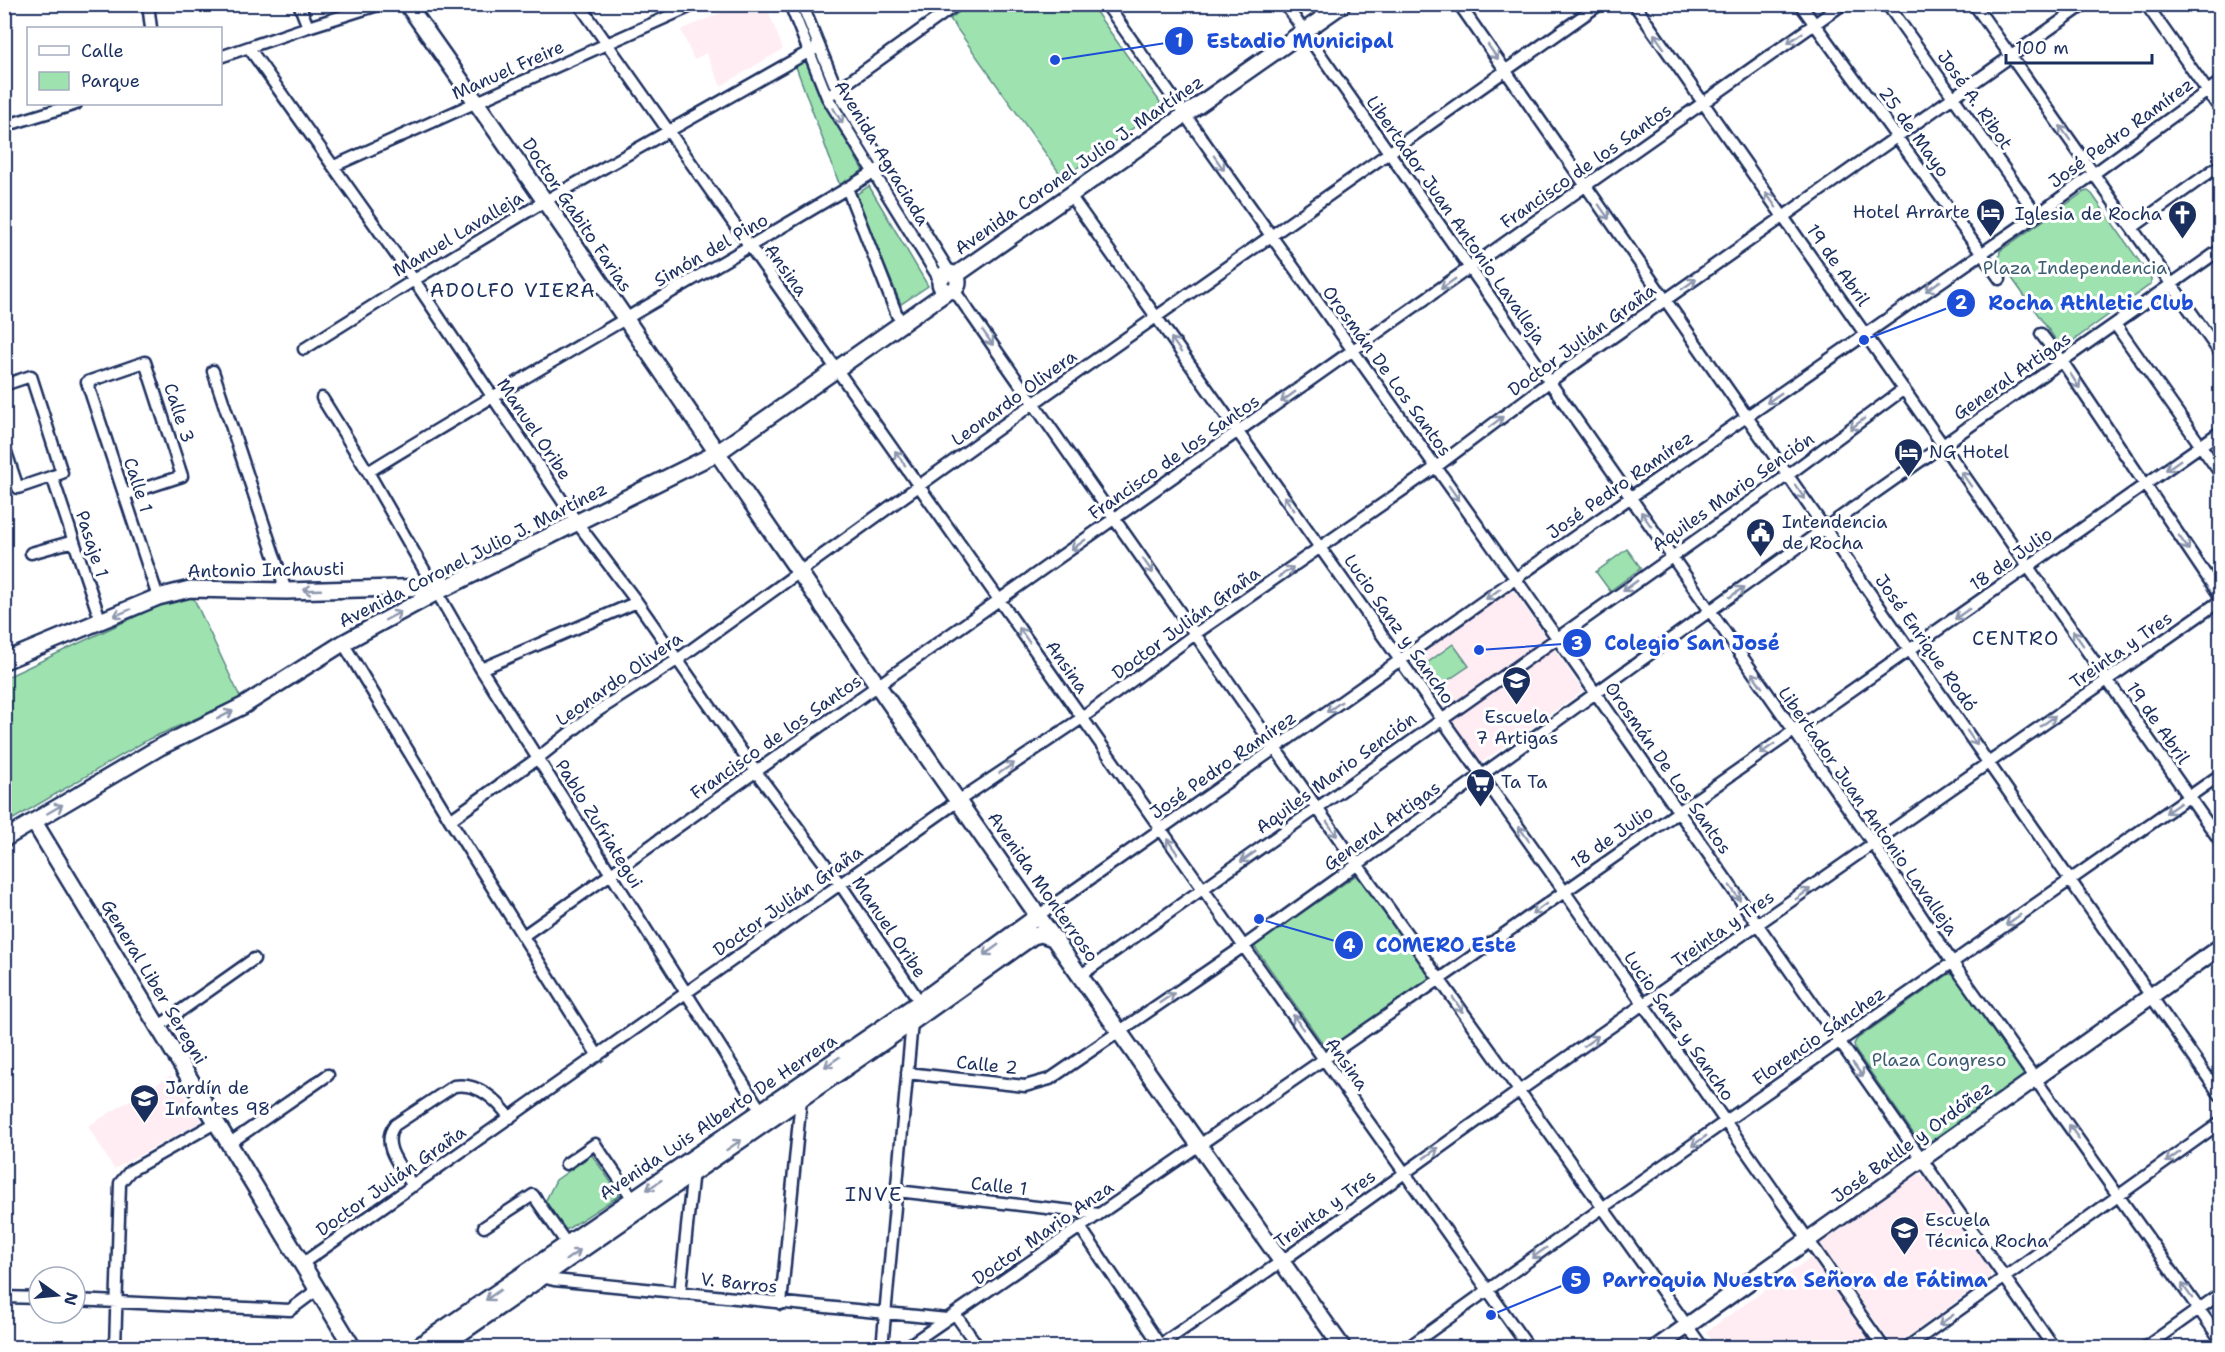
<svg xmlns="http://www.w3.org/2000/svg" width="2225" height="1352" font-family="'Shantell Sans',sans-serif">
	<rect width="100%" height="100%" fill="#fff"/>
	<filter id="ink" filterUnits="userSpaceOnUse"><feTurbulence type="fractalNoise" baseFrequency=".0167" numOctaves="2"/><feDisplacementMap in="SourceGraphic" scale="12" xChannelSelector="R" yChannelSelector="G"/><feConvolveMatrix kernelMatrix="1 2 1 2 8 2 1 2 1" color-interpolation-filters="sRGB"/></filter>
	<g filter="url(#ink)">
		<path fill="#ffedf3" d="M739 5H766L783 49 721 86 706 53 694 60 681 30Z
			M1510 591 1515 592 1545 636 1544 641 1447 708 1443 707 1413 666 1416 663 1414 660Z
			M1552 646 1583 691 1481 763 1450 719Z
			M171 1075 202 1121 114 1169 88 1126Z
			M1920 1174 1924 1179H1928L1991 1271 1990 1277 1896 1345 1892 1344 1820 1243 1882 1200 1881 1198 1911 1176 1913 1177Z
			M1811 1257 1875 1347H1717L1706 1332Z"/>
		<path fill="#9ee3af" stroke="#5c8986" stroke-width="1.5" d="M970 4 1091 5 1160 102V105L1149 113 1150 116 1063 178 950 19Z
			M803 60 807 62 821 95 863 171 840 186 795 64Z
			M869 186 928 286 901 304 855 195Z
			M2088 191 2092 194 2151 278V284L2067 345 2058 343 1999 260 2000 251 2084 192Z
			M1627 549 1641 568 1610 591 1596 572Z
			M179 596 194 599 241 699 149 739 5 824V678Z
			M1453 644 1469 666 1438 687 1423 666Z
			M1358 874 1434 978 1328 1051 1254 946Z
			M1949 974 1958 975 2025 1074 2022 1078 1929 1145H1925L1920 1143 1855 1050 1854 1044 1857 1039Z
			M592 1155 620 1195 566 1230 545 1202 556 1180Z"/>
		<g fill="none" stroke-linecap="round" stroke-linejoin="round">
			<defs>
				<path id="street" d="M148 4 151 28
					M299 4 308 27
					M579 4 1203 889 1529 1348
					M790 4 827 97 940 280
					M802 4 837 90 950 273
					M1106 4 1515 578 2054 1348
					M1285 4 1874 845 1952 962 2220 1339
					M1459 4 2220 1095
					M1634 4 2220 841
					M1800 4 2000 279
					M1887 4 2037 215
					M1974 4 2220 353
					M2146 4 2220 109
					M249 48 414 280 578 524 637 602 756 772 840 884 920 1002 912 1022 882 1348
					M220 57 308 27 381 4
					M833 93 957 4
					M4 126 76 104
					M334 166 696 4
					M847 188 897 315
					M1071 197 1564 891 1884 1348
					M2132 228 2220 165
					M954 290 1317 808 1703 1348
					M2115 324 2220 473
					M2041 334 2062 361 2220 596
					M304 349 414 280 545 201 819 46
					M213 371 286 591
					M4 385 31 376 62 473 18 488 4 446
					M322 398 368 472 481 669 761 1111
					M368 472C538 367 713 270 884 166
					M52 476 101 622
					M124 495 182 476 145 362 87 382 158 597
					M31 553 74 541
					M343 643 450 820 598 1056
					M481 669 637 602
					M450 820 538 758 596 712 677 660 1034 403 1600 4
					M1039 915 1631 497 2037 215 2220 82
					M523 936 1843 4
					M1081 975 1788 475 1904 389
					M159 1026 254 959
					M907 1073 1025 1086 1050 1079 1244 946 1825 528 2220 250
					M230 1143 328 1075
					M566 1164 595 1144 633 1199
					M413 1186C402 1168 379 1145 395 1125L454 1086C478 1082 497 1100 510 1118
					M897 1191 1099 1214
					M484 1227 533 1195 567 1244
					M1080 1227 1162 1348
					M303 1263 958 801 1082 718 1195 634 1436 467 1549 382 2085 4
					M540 1273 542 1277 554 1280 947 1319
					M680 1293 693 1170
					M4 1297 39 1298
					M75 1300 290 1310 318 1289
					M781 1304 801 1099
					M955 1314 979 1348
					M115 1348 120 1183 130 1171 217 1122
					M905 1348 1440 979 2220 432
					M1156 1348 1282 1261 1519 1091 2220 601
					M1407 1348 1602 1208 2220 775
					M1906 1348 2220 1123
					M2144 1348 2220 1294"/>
				<path id="secondary" d="M407 4C541 192 669 384 800 573 979 833 1160 1091 1343 1348
					M940 282a9 9 0 1 1 18 0a9 9 0 1 1-18 0Z
					M956 275 1343 4
					M4 661 158 597 190 589 286 591 434 587 442 582
					M34 822 353 1348
					M4 839 160 747 243 706 343 643 437 592 717 453 948 291
					M416 1348 920 1002 1039 915
					M439 1348 912 1022 1033 936 1041 934 1056 939
					M1656 1348 2220 947"/>
			</defs>
			<use href="#street" stroke="#1b2f5e" stroke-width="15"/>
			<use href="#secondary" stroke="#1b2f5e" stroke-width="20"/>
			<use href="#street" stroke="#fff" stroke-width="10"/>
			<use href="#secondary" stroke="#fff" stroke-width="15"/>
		</g>
		<defs><path id="oneway-shaft" d="M-6 0H5M1.5-3L5.5 0L1.5 3" fill="none" stroke-width="1.6" stroke-linecap="round" stroke-linejoin="round" transform="scale(1.5)"/></defs>
		<g stroke="#8d97ae">
			<use href="#oneway-shaft" transform="translate(1795 38) rotate(145)"/>
			<use href="#oneway-shaft" transform="translate(1659 41) rotate(-125)"/>
			<use href="#oneway-shaft" transform="translate(1493 52) rotate(55)"/>
			<use href="#oneway-shaft" transform="translate(838 116) rotate(59)"/>
			<use href="#oneway-shaft" transform="translate(2065 133) rotate(-125)"/>
			<use href="#oneway-shaft" transform="translate(1219 163) rotate(55)"/>
			<use href="#oneway-shaft" transform="translate(1771 200) rotate(-125)"/>
			<use href="#oneway-shaft" transform="translate(1604 212) rotate(55)"/>
			<use href="#oneway-shaft" transform="translate(1448 284) rotate(145)"/>
			<use href="#oneway-shaft" transform="translate(1689 284) rotate(-35)"/>
			<use href="#oneway-shaft" transform="translate(1933 286) rotate(145)"/>
			<use href="#oneway-shaft" transform="translate(988 338) rotate(55)"/>
			<use href="#oneway-shaft" transform="translate(1176 345) rotate(-125)"/>
			<use href="#oneway-shaft" transform="translate(2075 381) rotate(57)"/>
			<use href="#oneway-shaft" transform="translate(1288 397) rotate(144)"/>
			<use href="#oneway-shaft" transform="translate(1774 398) rotate(145)"/>
			<use href="#oneway-shaft" transform="translate(1496 422) rotate(-37)"/>
			<use href="#oneway-shaft" transform="translate(1857 424) rotate(143)"/>
			<use href="#oneway-shaft" transform="translate(900 458) rotate(-125)"/>
			<use href="#oneway-shaft" transform="translate(2173 465) rotate(145)"/>
			<use href="#oneway-shaft" transform="translate(1966 479) rotate(-125)"/>
			<use href="#oneway-shaft" transform="translate(1800 492) rotate(55)"/>
			<use href="#oneway-shaft" transform="translate(1454 493) rotate(55)"/>
			<use href="#oneway-shaft" transform="translate(1289 503) rotate(-126)"/>
			<use href="#oneway-shaft" transform="translate(1646 519) rotate(-125)"/>
			<use href="#oneway-shaft" transform="translate(2184 543) rotate(55)"/>
			<use href="#oneway-shaft" transform="translate(1078 545) rotate(144)"/>
			<use href="#oneway-shaft" transform="translate(1148 566) rotate(55)"/>
			<use href="#oneway-shaft" transform="translate(1286 572) rotate(-34)"/>
			<use href="#oneway-shaft" transform="translate(1630 586) rotate(144)"/>
			<use href="#oneway-shaft" transform="translate(312 590) rotate(178)"/>
			<use href="#oneway-shaft" transform="translate(1737 592) rotate(-36)"/>
			<use href="#oneway-shaft" transform="translate(1493 594) rotate(144)"/>
			<use href="#oneway-shaft" transform="translate(122 613) rotate(157)"/>
			<use href="#oneway-shaft" transform="translate(1962 614) rotate(145)"/>
			<use href="#oneway-shaft" transform="translate(393 616) rotate(-28)"/>
			<use href="#oneway-shaft" transform="translate(1024 635) rotate(-125)"/>
			<use href="#oneway-shaft" transform="translate(2078 638) rotate(-125)"/>
			<use href="#oneway-shaft" transform="translate(1757 680) rotate(-125)"/>
			<use href="#oneway-shaft" transform="translate(1334 707) rotate(145)"/>
			<use href="#oneway-shaft" transform="translate(225 715) rotate(-27)"/>
			<use href="#oneway-shaft" transform="translate(2048 721) rotate(-35)"/>
			<use href="#oneway-shaft" transform="translate(1972 738) rotate(55)"/>
			<use href="#oneway-shaft" transform="translate(1767 749) rotate(145)"/>
			<use href="#oneway-shaft" transform="translate(1007 768) rotate(-34)"/>
			<use href="#oneway-shaft" transform="translate(2173 808) rotate(145)"/>
			<use href="#oneway-shaft" transform="translate(55 809) rotate(-30)"/>
			<use href="#oneway-shaft" transform="translate(1332 829) rotate(55)"/>
			<use href="#oneway-shaft" transform="translate(1524 834) rotate(-125)"/>
			<use href="#oneway-shaft" transform="translate(1172 846) rotate(-125)"/>
			<use href="#oneway-shaft" transform="translate(1248 857) rotate(145)"/>
			<use href="#oneway-shaft" transform="translate(1735 893) rotate(55)"/>
			<use href="#oneway-shaft" transform="translate(1803 894) rotate(-35)"/>
			<use href="#oneway-shaft" transform="translate(1539 909) rotate(144)"/>
			<use href="#oneway-shaft" transform="translate(2013 920) rotate(145)"/>
			<use href="#oneway-shaft" transform="translate(991 950) rotate(144)"/>
			<use href="#oneway-shaft" transform="translate(1167 998) rotate(-34)"/>
			<use href="#oneway-shaft" transform="translate(1458 1005) rotate(55)"/>
			<use href="#oneway-shaft" transform="translate(1298 1022) rotate(-125)"/>
			<use href="#oneway-shaft" transform="translate(1591 1041) rotate(-35)"/>
			<use href="#oneway-shaft" transform="translate(832 1062) rotate(146)"/>
			<use href="#oneway-shaft" transform="translate(1858 1070) rotate(54)"/>
			<use href="#oneway-shaft" transform="translate(2074 1132) rotate(-125)"/>
			<use href="#oneway-shaft" transform="translate(1699 1141) rotate(145)"/>
			<use href="#oneway-shaft" transform="translate(734 1145) rotate(-34)"/>
			<use href="#oneway-shaft" transform="translate(1431 1153) rotate(-36)"/>
			<use href="#oneway-shaft" transform="translate(2173 1157) rotate(144)"/>
			<use href="#oneway-shaft" transform="translate(654 1185) rotate(146)"/>
			<use href="#oneway-shaft" transform="translate(1539 1253) rotate(145)"/>
			<use href="#oneway-shaft" transform="translate(573 1255) rotate(-35)"/>
			<use href="#oneway-shaft" transform="translate(2187 1291) rotate(-125)"/>
			<use href="#oneway-shaft" transform="translate(493 1295) rotate(145)"/>
			<use href="#oneway-shaft" transform="translate(1946 1320) rotate(145)"/>
		</g>
	</g>
	<defs>
		<symbol id="hotel-pin" viewBox="-11 -11 22 30"><path d="M0 17L-7.5 6A9.5 9.5 0 1 1 7.5 6Z" fill="#1b2f5e" stroke="#fff"/><path d="M-6-4.5h1.5V1H6V5H4.5V3h-9V5H-6ZM-4 0a1.8 1.8 0 1 1 3.6 0ZM.5 0V-2.5h3Q6-2.5 6 0Z" fill="#fff"/></symbol>
		<symbol id="church-pin" viewBox="-11 -11 22 30"><path d="M0 17L-7.5 6A9.5 9.5 0 1 1 7.5 6Z" fill="#1b2f5e" stroke="#fff"/><path d="M-1.2-6h2.4v3.5h3.3v2.4h-3.3V6h-2.4V-.1h-3.3v-2.4h3.3Z" fill="#fff"/></symbol>
		<symbol id="civic-pin" viewBox="-11 -11 22 30"><path d="M0 17L-7.5 6A9.5 9.5 0 1 1 7.5 6Z" fill="#1b2f5e" stroke="#fff"/><path d="M-.6-6.5H3V-4.5H.6V-3L4-1V1h2V6H-6V1h2V-1L-.6-3ZM-1.2 2.5V6h2.4V2.5Z" fill="#fff"/></symbol>
		<symbol id="school-pin" viewBox="-11 -11 22 30"><path d="M0 17L-7.5 6A9.5 9.5 0 1 1 7.5 6Z" fill="#1b2f5e" stroke="#fff"/><path d="M0-5L7-2L0 1L-7-2ZM-4 1L0 2.5L4 1V4Q0 6-4 4Z" fill="#fff"/></symbol>
		<symbol id="supermarket-pin" viewBox="-11 -11 22 30"><path d="M0 17L-7.5 6A9.5 9.5 0 1 1 7.5 6Z" fill="#1b2f5e" stroke="#fff"/><path d="M-6-5.5h2.5l.6 2H6L4.5 2H-2.5L-4.4-4H-6ZM-1.5 3.2a1.3 1.3 0 1 0 .1 0ZM3 3.2a1.3 1.3 0 1 0 .1 0Z" fill="#fff"/></symbol>
	</defs>
	<g fill-rule="evenodd">
		<use href="#hotel-pin" x="1974" y="196" width="33" height="45"/>
		<use href="#church-pin" x="2166" y="198" width="33" height="45"/>
		<use href="#hotel-pin" x="1892" y="436" width="33" height="45"/>
		<use href="#civic-pin" x="1744" y="516" width="33" height="45"/>
		<use href="#school-pin" x="1500" y="664" width="33" height="45"/>
		<use href="#supermarket-pin" x="1464" y="766" width="33" height="45"/>
		<use href="#school-pin" x="128" y="1082" width="33" height="45"/>
		<use href="#school-pin" x="1888" y="1214" width="33" height="45"/>
	</g>
	<g text-anchor="middle" stroke-width="6" stroke-linejoin="round" paint-order="stroke">
		<g font-size="18" fill="#1b2f5e" stroke="#fff">
			<text transform="translate(508 70) rotate(-24)" y="6">Manuel Freire</text>
			<text transform="translate(1975 100) rotate(55)" y="6">José A. Ribot</text>
			<text transform="translate(1914 132) rotate(54)" y="6">25 de Mayo</text>
			<text transform="translate(2121 133) rotate(-36)" y="6">José Pedro Ramírez</text>
			<text transform="translate(882 153) rotate(59)" y="6">Avenida Agraciada</text>
			<text transform="translate(1079 165) rotate(-35)" y="6">Avenida Coronel Julio J. Martínez</text>
			<text transform="translate(1586 166) rotate(-35)" y="6">Francisco de los Santos</text>
			<text transform="translate(577 215) rotate(56)" y="6">Doctor Gabito Farias</text>
			<text transform="translate(1456 220) rotate(55)" y="6">Libertador Juan Antonio Lavalleja</text>
			<text transform="translate(458 234) rotate(-31)" y="6">Manuel Lavalleja</text>
			<text transform="translate(711 250) rotate(-30)" y="6">Simón del Pino</text>
			<text transform="translate(1838 265) rotate(55)" y="6">19 de Abril</text>
			<text transform="translate(786 270) rotate(54)" y="6">Ansina</text>
			<text transform="translate(1582 340) rotate(-36)" y="6">Doctor Julián Graña</text>
			<text transform="translate(1387 371) rotate(54)" y="6">Orosmán De Los Santos</text>
			<text transform="translate(2012 376) rotate(-35)" y="6">General Artigas</text>
			<text transform="translate(1014 398) rotate(-36)" y="6">Leonardo Olivera</text>
			<text transform="translate(179 413) rotate(72)" y="6">Calle 3</text>
			<text transform="translate(534 429) rotate(56)" y="6">Manuel Oribe</text>
			<text transform="translate(1174 457) rotate(-35)" y="6">Francisco de los Santos</text>
			<text transform="translate(138 485) rotate(72)" y="6">Calle 1</text>
			<text transform="translate(1620 485) rotate(-35)" y="6">José Pedro Ramírez</text>
			<text transform="translate(1733 492) rotate(-35)" y="6">Aquiles Mario Sención</text>
			<text transform="translate(92 544) rotate(72)" y="6">Pasaje 1</text>
			<text transform="translate(473 555) rotate(-27)" y="6">Avenida Coronel Julio J. Martínez</text>
			<text transform="translate(2011 559) rotate(-35)" y="6">18 de Julio</text>
			<text transform="translate(266 570) rotate(-1)" y="6">Antonio Inchausti</text>
			<text transform="translate(1186 623) rotate(-36)" y="6">Doctor Julián Graña</text>
			<text transform="translate(1399 629) rotate(55)" y="6">Lucio Sanz y Sancho</text>
			<text transform="translate(1926 643) rotate(55)" y="6">José Enrique Rodó</text>
			<text transform="translate(2121 650) rotate(-35)" y="6">Treinta y Tres</text>
			<text transform="translate(1067 667) rotate(55)" y="6">Ansina</text>
			<text transform="translate(619 679) rotate(-35)" y="6">Leonardo Olivera</text>
			<text transform="translate(2158 723) rotate(55)" y="6">19 de Abril</text>
			<text transform="translate(776 737) rotate(-35)" y="6">Francisco de los Santos</text>
			<text transform="translate(1223 765) rotate(-35)" y="6">José Pedro Ramírez</text>
			<text transform="translate(1668 768) rotate(55)" y="6">Orosmán De Los Santos</text>
			<text transform="translate(1336 773) rotate(-36)" y="6">Aquiles Mario Sención</text>
			<text transform="translate(1868 811) rotate(55)" y="6">Libertador Juan Antonio Lavalleja</text>
			<text transform="translate(599 824) rotate(58)" y="6">Pablo Zufriategui</text>
			<text transform="translate(1382 826) rotate(-36)" y="6">General Artigas</text>
			<text transform="translate(1612 837) rotate(-35)" y="6">18 de Julio</text>
			<text transform="translate(1043 887) rotate(55)" y="6">Avenida Monterroso</text>
			<text transform="translate(788 901) rotate(-35)" y="6">Doctor Julián Graña</text>
			<text transform="translate(889 927) rotate(56)" y="6">Manuel Oribe</text>
			<text transform="translate(1723 929) rotate(-35)" y="6">Treinta y Tres</text>
			<text transform="translate(154 982) rotate(59)" y="6">General Liber Seregni</text>
			<text transform="translate(1679 1026) rotate(55)" y="6">Lucio Sanz y Sancho</text>
			<text transform="translate(1819 1036) rotate(-35)" y="6">Florencio Sánchez</text>
			<text transform="translate(1347 1064) rotate(55)" y="6">Ansina</text>
			<text transform="translate(987 1065) rotate(6)" y="6">Calle 2</text>
			<text transform="translate(718 1117) rotate(-34)" y="6">Avenida Luis Alberto De Herrera</text>
			<text transform="translate(1912 1142) rotate(-36)" y="6">José Batlle y Ordóñez</text>
			<text transform="translate(391 1181) rotate(-35)" y="6">Doctor Julián Graña</text>
			<text transform="translate(999 1186) rotate(6)" y="6">Calle 1</text>
			<text transform="translate(1325 1209) rotate(-36)" y="6">Treinta y Tres</text>
			<text transform="translate(1043 1233) rotate(-35)" y="6">Doctor Mario Anza</text>
			<text transform="translate(739 1283) rotate(6)" y="6">V. Barros</text>
		</g>
		<g font-size="18" fill="#1b2f5e" stroke="#fff" text-anchor="start">
			<text x="1970" y="218" text-anchor="end">Hotel Arrarte</text>
			<text x="2162" y="220" text-anchor="end">Iglesia de Rocha</text>
			<text x="1929" y="458">NG Hotel</text>
			<text x="1782" y="528">Intendencia<tspan x="1782" dy="21">de Rocha</tspan></text>
			<text x="1517" y="723" text-anchor="middle">Escuela<tspan x="1517" dy="21">7 Artigas</tspan></text>
			<text x="1501" y="788">Ta Ta</text>
			<text x="165" y="1094">Jardín de<tspan x="165" dy="21">Infantes 98</tspan></text>
			<text x="1925" y="1226">Escuela<tspan x="1925" dy="21">Técnica Rocha</tspan></text>
		</g>
		<g font-size="18" fill="#3c5c72" stroke="#fff">
			<text x="2075" y="274">Plaza Independencia</text>
			<text x="1939" y="1066">Plaza Congreso</text>
		</g>
		<g font-size="20" letter-spacing="1.5" fill="#1b2f5e" stroke="#fff">
			<text x="513" y="297">ADOLFO VIERA</text>
			<text x="2016" y="645">CENTRO</text>
			<text x="874" y="1201">INVE</text>
		</g>
	</g>
	<path fill="none" stroke="#1d4ed8" stroke-width="2" d="M1055 60L1179 41M1864 340L1961 303M1479 650L1577 643M1259 919L1349 945M1491 1315L1576 1280"/>
	<g fill="#1d4ed8" stroke="#fff" stroke-width="2">
		<circle cx="1055" cy="60" r="6"/>
		<circle cx="1864" cy="340" r="6"/>
		<circle cx="1479" cy="650" r="6"/>
		<circle cx="1259" cy="919" r="6"/>
		<circle cx="1491" cy="1315" r="6"/>
		<circle cx="1179" cy="41" r="15"/>
		<circle cx="1961" cy="303" r="15"/>
		<circle cx="1577" cy="643" r="15"/>
		<circle cx="1349" cy="945" r="15"/>
		<circle cx="1576" cy="1280" r="15"/>
	</g>
	<g font-size="18" text-anchor="middle" font-weight="bold" fill="#fff">
		<text x="1179" y="47">1</text>
		<text x="1961" y="309">2</text>
		<text x="1577" y="650">3</text>
		<text x="1349" y="952">4</text>
		<text x="1576" y="1287">5</text>
	</g>
	<g font-size="20" text-anchor="middle" font-weight="bold" fill="#1d4ed8" stroke="#fff" stroke-width="6" stroke-linejoin="round" paint-order="stroke">
		<text x="1300" y="48">Estadio Municipal</text>
		<text x="2091" y="310">Rocha Athletic Club</text>
		<text x="1692" y="650">Colegio San José</text>
		<text x="1446" y="952">COMERO Este</text>
		<text x="1795" y="1287">Parroquia Nuestra Señora de Fátima</text>
	</g>
	<rect width="2225" height="1352" fill="none" stroke="#fff" stroke-width="24"/>
	<rect x="12" y="12" width="2201" height="1328" fill="none" stroke="#1b2f5e" stroke-width="2" filter="url(#ink)"/>
	<rect x="27" y="27" width="195" height="78" fill="#ffffff" stroke="#a4acbf" stroke-width="1.5"/>
	<rect x="39" y="46" width="30" height="9" fill="#ffffff" stroke="#a4acbf" stroke-width="1.5"/>
	<text x="81" y="57" font-size="18" fill="#1b2f5e">Calle</text>
	<rect x="39" y="72" width="30" height="18" fill="#9ee3af" stroke="#a4acbf" stroke-width="1.5"/>
	<text x="81" y="87" font-size="18" fill="#1b2f5e">Parque</text>
	<g transform="translate(57 1295) rotate(105)"><circle r="28" fill="#ffffff" stroke="#a4acbf" stroke-width="1.5"/>
	<path d="M0-4.5L10 22L0 15L-10 22Z" fill="#1b2f5e"/>
	<text y="-9" font-size="16" font-weight="bold" text-anchor="middle" fill="#1b2f5e">N</text>
	</g>
	<path d="M2006 54v9h146v-9" fill="none" stroke="#1b2f5e" stroke-width="3"/>
	<text x="2015" y="54" font-size="18" fill="#1b2f5e" stroke="#ffffff" stroke-width="4.5" paint-order="stroke">100 m</text>
</svg>
